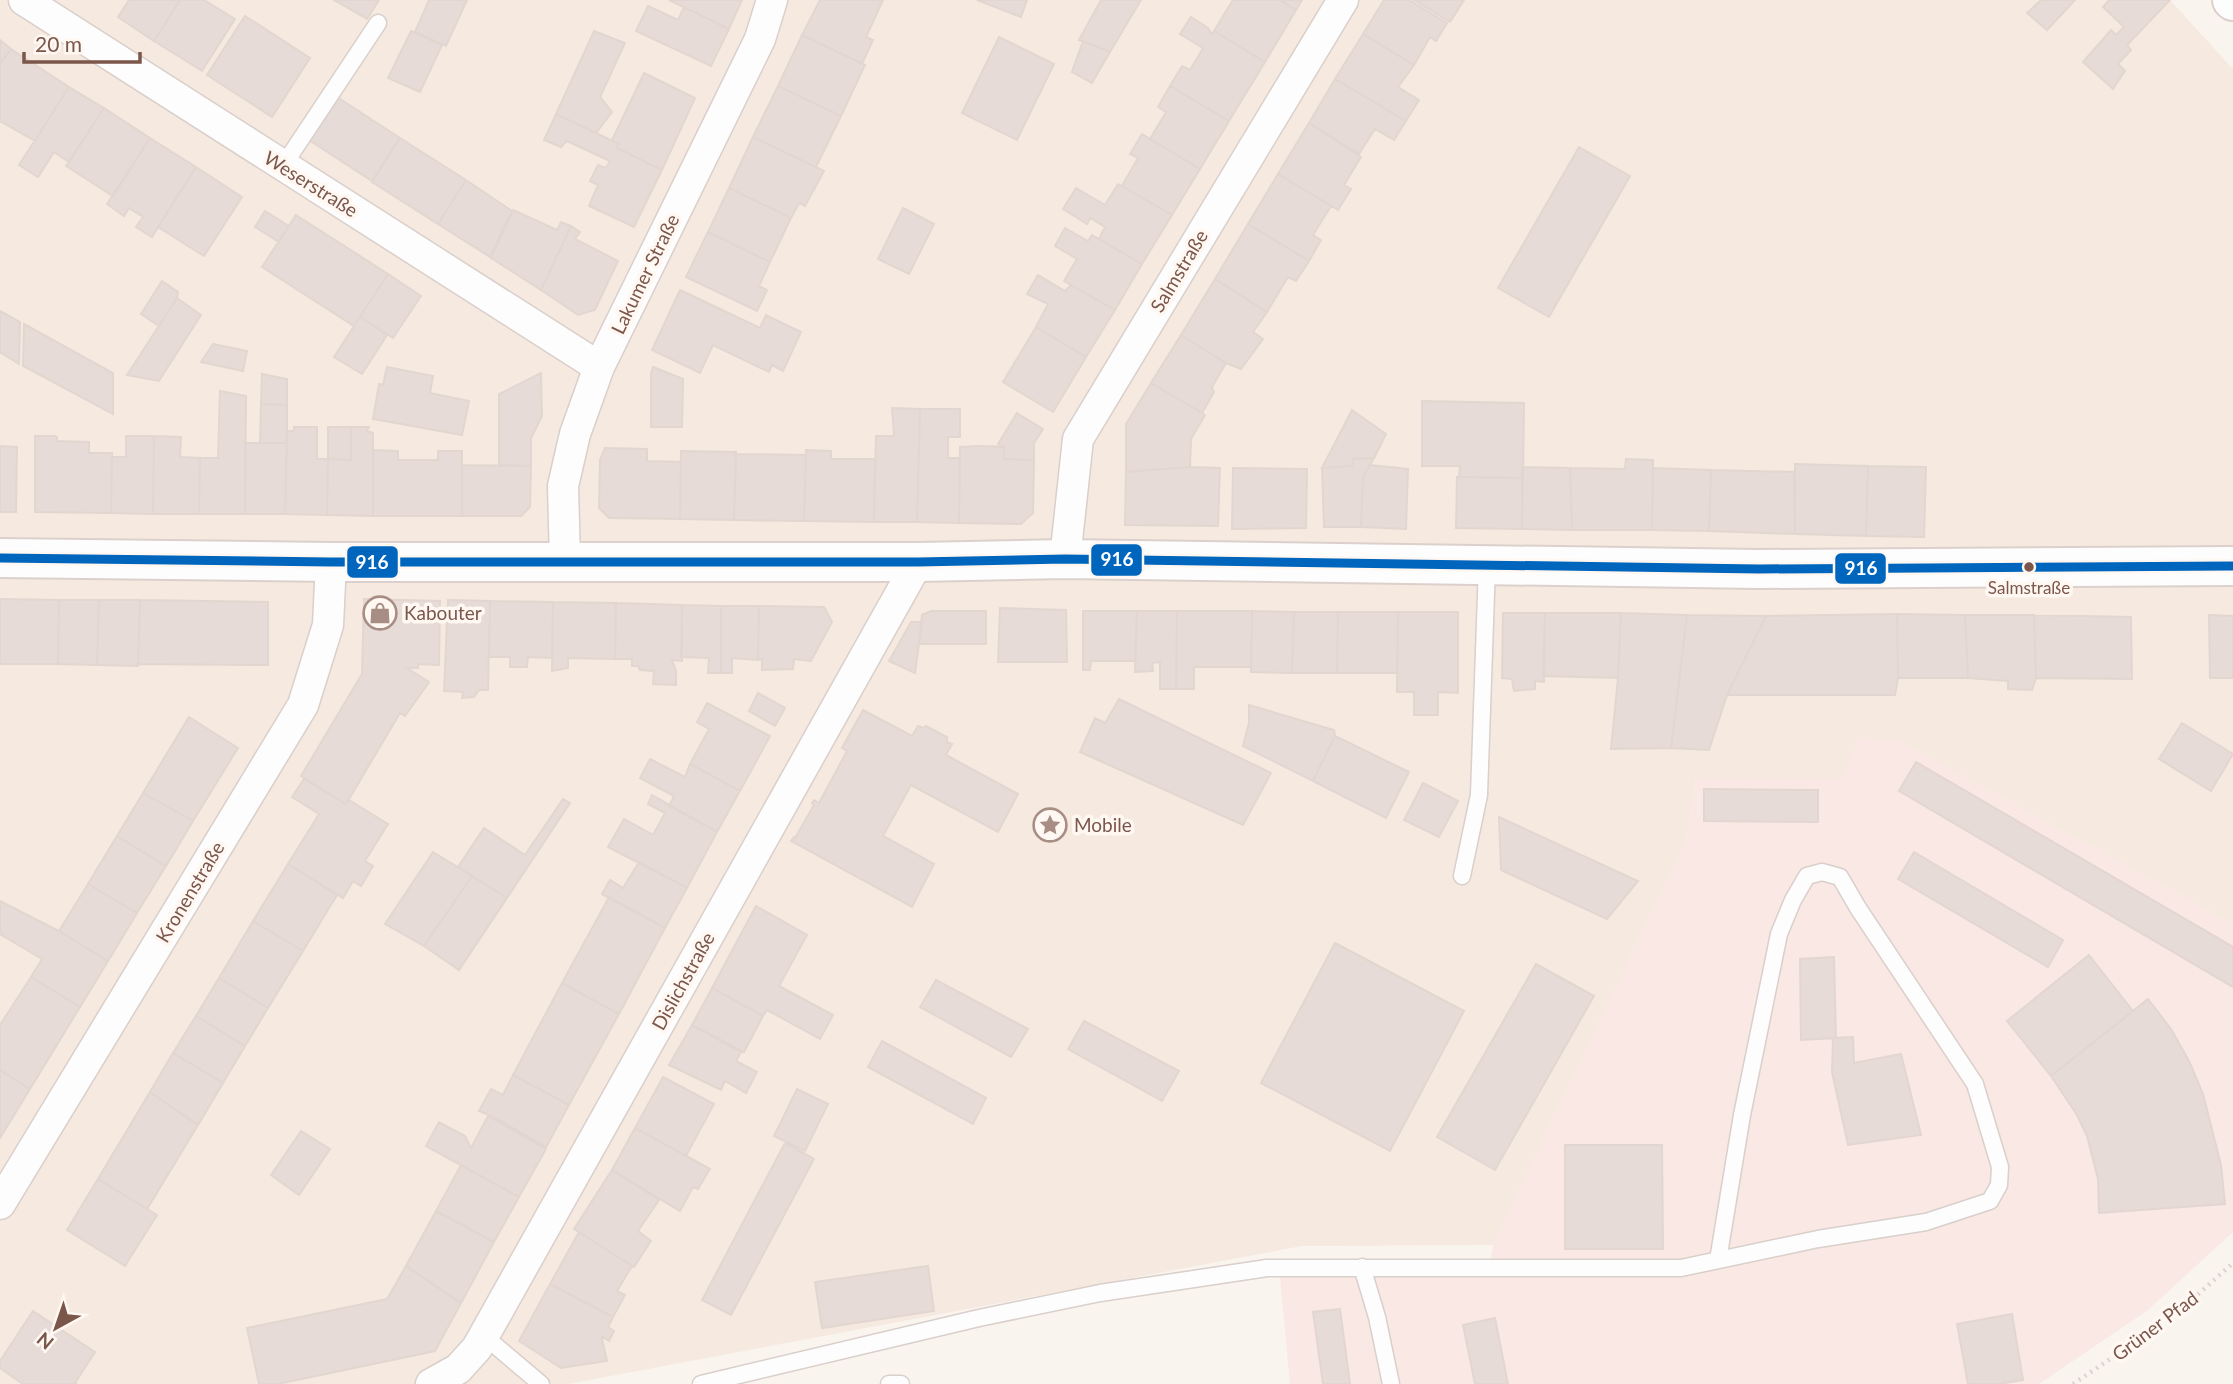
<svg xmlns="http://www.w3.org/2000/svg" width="2233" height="1384" font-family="Lato,sans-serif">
	<rect width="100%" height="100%" fill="#faf4ef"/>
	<path fill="#f6e9df" d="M0 0H2170L2233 69V924L1901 742 1859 737 1843 778H1696L1686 841 1493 1245 1302 1246 568 1384H0Z"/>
	<path fill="#f9e8e3" d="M1858 737 1901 742 2233 924V1232L2148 1310 2039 1384H1290L1280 1277 1489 1274 1493 1245 1686 841 1696 778H1843Z"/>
	<path fill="#e6dbd6" stroke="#e3d6d0" stroke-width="2" d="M129 0H180L154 41 118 17Z
		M180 0H204L235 19 202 71 154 41Z
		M334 0H379L367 19Z
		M429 0H467L446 46 415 32Z
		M669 0H742L729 29Z
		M820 0H883L866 37 873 40 862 64 802 35Z
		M977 0H1027L1021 17Z
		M1101 0H1141L1110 52 1079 40Z
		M1233 0H1280L1296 10 1265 62 1214 31Z
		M1280 0H1302L1296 10Z
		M1384 0H1409L1447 23 1436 41 1430 37 1414 65 1363 34Z
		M1414 0H1464L1450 22Z
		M2041 0H2075L2047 30 2027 13Z
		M2109 0H2170L2127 45 2131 50 2118 64 2125 71 2113 89 2083 62 2111 30 2116 35 2124 27 2103 7Z
		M648 6 678 20 684 7 729 29 711 66 636 31Z
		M245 16 310 58 272 117 207 75Z
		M1191 17 1208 28 1212 34 1214 31 1265 62 1229 121 1170 86 1182 66 1190 70 1203 48 1180 34Z
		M411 31 442 45 420 92 388 78Z
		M594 31 625 43 600 97 612 112 596 133 556 114Z
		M1363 34 1414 65 1398 87 1419 100 1406 121 1335 79Z
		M802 35 865 65 841 116 778 86Z
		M999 37 1054 64 1017 140 962 113Z
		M0 40 11 49 0 64Z
		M1083 41 1110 52 1092 83 1072 72Z
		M11 49 69 87 35 141 0 121V64Z
		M644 73 695 98 662 170 617 148 619 144 612 140Z
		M1335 79 1406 121 1394 140 1375 129 1359 154 1309 123Z
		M778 86 841 116 816 167 753 137Z
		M1170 86 1229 121 1200 169 1150 139 1166 112 1158 107Z
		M69 87 104 108 69 162 54 152 38 177 19 165Z
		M337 97 400 138 372 181 309 140Z
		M104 108 150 138 113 196 66 166Z
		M556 114 619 144 617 148 662 170 634 227 589 206 598 185 590 181 598 165 606 168 610 161 567 141 561 147 544 140Z
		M1309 123 1361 157 1344 185 1351 189 1338 210 1278 174Z
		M1142 134 1200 169 1172 215 1122 186 1138 158 1130 154Z
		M753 137 824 171 805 206 799 203 791 218 729 188Z
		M150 138 196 167 152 237 136 227 143 217 129 208 124 216 107 204Z
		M400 138 466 180 438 224 372 182Z
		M1579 147 1630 176 1549 317 1498 288Z
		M196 167 242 197 204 256 158 227Z
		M1278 174 1331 206 1313 235 1321 240 1309 261 1248 224Z
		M466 180 512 211 490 257 438 224Z
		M1118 184 1172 215 1142 264 1099 239 1105 227 1090 218 1087 224 1063 209 1076 188 1105 205Z
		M729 188 791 218 770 262 708 232Z
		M903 208 934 224 909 274 878 259Z
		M513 210 557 230 561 222 571 226 541 290 491 258Z
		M265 211 289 226 279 242 255 227Z
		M296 215 388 274 354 326 262 267Z
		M1248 224 1309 261 1296 281 1288 277 1267 312 1215 279Z
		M571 226 580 232 575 239 618 261 595 310 578 315 541 290Z
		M1065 228 1088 241 1092 235 1142 264 1115 310 1064 281 1077 259 1055 246Z
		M708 232 770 262 759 286 767 290 757 311 686 277Z
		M388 274 421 296 393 338 360 317Z
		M1038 275 1065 291 1071 285 1115 310 1086 357 1036 327 1048 304 1027 294Z
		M1215 279 1267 312 1253 332 1263 339 1241 369 1226 363 1181 335Z
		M162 281 178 292 177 298 159 326 141 314Z
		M680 290 760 328 766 315 801 332 783 371 772 365 769 372 713 345 700 373 652 350Z
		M177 298 201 315 159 381 127 375Z
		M0 311 20 322 19 364 0 352Z
		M360 317 387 335 362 374 334 357Z
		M24 324 113 373V414L23 366Z
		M1036 327 1086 357 1053 412 1003 382Z
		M1181 335 1226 363 1212 387 1214 392 1202 413 1151 383Z
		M213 344 247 351 243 371 201 362Z
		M387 367 433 376 430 393 469 401 462 435 373 419 379 384 383 385Z
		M653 367 683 379 682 427H651V374Z
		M541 373 542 416 531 438V466L499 465V394Z
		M262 374 287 379V405L261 404Z
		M1151 383 1205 415 1191 439 1190 467 1126 472V424Z
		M220 391 246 396 245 514H199L200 458H218Z
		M1422 401 1524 403 1523 478 1459 477 1460 466H1422Z
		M261 404 287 405V443H260Z
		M892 408 920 409 917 522H874L876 436H894Z
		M920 409H960V437H948V458H960L959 523 917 522Z
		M1352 410 1386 434 1374 458 1353 459 1352 466 1322 468Z
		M1017 413 1043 429 1034 443V460L1004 459V447L998 444Z
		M294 427H317V459H328L327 515 285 514 287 431H294Z
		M328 427H351V460L328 459Z
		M351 427H369L367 431 373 433V516L327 515 328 459 351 460Z
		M35 436H55L57 437V441L89 442V453H112L111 513 35 512Z
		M126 436H154L153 514 111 513 112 457H126Z
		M154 436 181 437 180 457 200 458 199 514H153Z
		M245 443H287L285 514H245Z
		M0 446 17 447 16 512H0Z
		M980 446 1004 447V459L1034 460 1033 513 1021 524 959 523 960 447Z
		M605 448 647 449V461L681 462 680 519 609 518 599 508 600 460Z
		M373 450 398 451V460H438V451H462V516H373Z
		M806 450 831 451V459H875L874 522 804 521Z
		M681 451 736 452 734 520 680 519Z
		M736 454 806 455 804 521 734 520Z
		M1374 458 1363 477 1361 527H1324L1322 468 1352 466 1353 459Z
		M1626 459 1653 460 1652 530H1572L1570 468 1625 469Z
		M1795 464 1868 466 1866 536 1795 534Z
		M462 465 531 466 530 507 521 516H462Z
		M1370 465 1408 469 1406 529 1361 527 1363 477Z
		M1868 466 1926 467 1924 537 1866 536Z
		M1190 467 1220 468 1218 526 1125 525 1126 472Z
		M1522 467 1570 468 1572 530 1522 529Z
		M1233 468 1307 469 1306 528 1232 529Z
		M1653 468 1711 470 1709 531 1652 530Z
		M1711 470 1794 472 1795 534 1709 531Z
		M1457 477 1523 478 1522 529 1456 528Z
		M0 599 59 600 58 664H0Z
		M364 599 440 601 439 665 418 664V668H407L429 682 405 716 400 713 346 804 301 776 362 674Z
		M59 600H99L97 665 58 664Z
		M99 600H140L138 666 97 665Z
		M140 600 268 602V665L138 664Z
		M448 600 490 601 488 690H479L474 697 462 698 463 692 444 691Z
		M490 601 553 602 552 658 528 657 527 667H510V657H489Z
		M553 602 616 603 615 659 568 658V668L552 671Z
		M616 603 682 605V661L672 660 676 671V685L653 684 654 671 640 670 638 666H632V659H615Z
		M682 605 721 606V673H708L709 658 681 657Z
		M721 606H759L758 660 732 658V673H721Z
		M759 606 824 607 832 622 811 661 794 659 793 669 762 670V659L758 660Z
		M1000 608 1066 610 1067 662H998Z
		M931 611H986V644H919L922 615Z
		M1083 611H1137L1135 661H1091L1090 670H1083Z
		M1137 611H1177L1176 689H1160V662L1152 663 1153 671 1135 672Z
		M1177 611H1252L1251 667H1194V689H1176Z
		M1252 611 1294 612 1292 673 1251 672Z
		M1294 612H1338L1337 673H1292Z
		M1338 612H1398L1397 673H1337Z
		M1398 612H1458V693L1438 692V715H1414V692H1397Z
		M1503 613H1545L1544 682 1535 681V689L1514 691 1512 679 1502 678Z
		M1545 613H1621L1618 678 1543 676Z
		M1621 613 1687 615 1671 748 1611 749 1618 678Z
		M1897 614 1898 678 1895 695H1727L1766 616Z
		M1897 614 1965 615 1968 678H1898Z
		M1687 615 1766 616 1727 695 1709 750 1671 748Z
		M1965 615H2034L2036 678 2032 690 2008 689V681L1968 678Z
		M2034 615 2131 617 2132 679 2036 678Z
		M2209 615 2233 616V678H2210Z
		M911 622H922L915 673 889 661Z
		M758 693 785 708 775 726 749 711Z
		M1119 699 1271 773 1243 825 1080 752 1095 718 1105 723Z
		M707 703 770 736 740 791 690 764 709 729 697 722Z
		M1249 705 1334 730 1335 736 1313 781 1243 746 1249 723Z
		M863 710 912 736 918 726 923 728 926 726 947 737V742L952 744 946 755 1018 794 998 832 911 785 883 836 934 864 912 907 791 841 794 837 795 838 814 805 812 803 814 800 819 803 847 751 842 748Z
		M189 717 238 748 193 821 143 793Z
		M2182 723 2233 754 2211 791 2159 759Z
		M1335 736 1409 772 1386 818 1313 781Z
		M650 759 685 777 690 764 740 791 717 832 669 806 674 796 640 778Z
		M1916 762 2233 947V987L1899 791Z
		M304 779 346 804 349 800 388 824 365 861 373 866 361 886 353 881 343 898 288 864 319 814 292 797Z
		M1423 783 1458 801 1439 837 1404 820Z
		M1704 789 1818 790V822L1704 821Z
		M143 793 193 821 166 866 117 836Z
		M652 795 717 832 687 888 608 847 624 819 653 835 665 813 648 804Z
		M563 799 570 803 507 898 458 867 484 828 525 855Z
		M1499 817 1638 881 1607 919 1501 870Z
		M117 836 166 866 137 913 88 884Z
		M433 852 472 876 424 946 385 924Z
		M1914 852 2063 940 2048 967 1898 879Z
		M639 862 687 888 665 928 602 894 610 880 623 888Z
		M288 864 337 895 303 951 253 921Z
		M472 876 507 898 459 970 424 946Z
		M88 884 137 913 108 961 59 931Z
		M609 897 665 928 619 1014 562 983Z
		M0 901 59 931 108 961 80 1007 31 977 42 959 0 934Z
		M756 906 807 935 779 986 833 1015 820 1039 767 1010 763 1016 712 988Z
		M253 921 303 951 268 1008 219 978Z
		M1335 943 1464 1011 1390 1151 1261 1083Z
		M2089 955 2133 1011 2051 1076 2007 1021Z
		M1834 957 1836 1038 1801 1040 1800 959Z
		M1536 964 1594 996 1495 1170 1437 1137Z
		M31 977 80 1007 30 1089 0 1070V1025Z
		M219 978 268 1008 245 1046 196 1016Z
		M936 980 1028 1029 1011 1057 920 1007Z
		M562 983 619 1014 569 1105 513 1075Z
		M712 988 763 1016 744 1052 692 1025Z
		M2148 999 2171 1029 2189 1061 2203 1094 2221 1165 2225 1204 2099 1213 2098 1179 2087 1136 2077 1115 2051 1076Z
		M196 1016 245 1046 223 1083 173 1053Z
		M1084 1021 1179 1071 1162 1101 1068 1049Z
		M692 1025 741 1052 736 1061 757 1072 746 1093 725 1081 721 1090 669 1065Z
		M1853 1037 1854 1063 1901 1054 1921 1135 1848 1145 1832 1072 1833 1038Z
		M882 1041 986 1098 973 1124 868 1067Z
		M173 1053 223 1083 198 1125 150 1092Z
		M0 1070 30 1089 0 1138Z
		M513 1075 569 1105 546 1147 492 1116 479 1111 491 1089 503 1095Z
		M663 1077 714 1104 686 1156 635 1128Z
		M797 1089 828 1104 805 1151 774 1136Z
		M150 1092 198 1125 147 1209 98 1179Z
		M488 1116 546 1149 519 1197 426 1146 439 1122 465 1136 471 1148Z
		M635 1128 710 1169 698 1189 693 1187 680 1211 612 1170Z
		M301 1131 330 1149 299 1195 271 1175Z
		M785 1143 814 1159 731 1315 702 1300Z
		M1565 1145H1662L1663 1249H1565Z
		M461 1165 519 1197 494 1242 436 1211Z
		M612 1170 659 1200 638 1231 651 1241 634 1267 574 1229Z
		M98 1179 157 1215 125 1266 67 1230Z
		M436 1211 494 1242 461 1303 406 1266Z
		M579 1232 632 1266 617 1291 625 1295 613 1317 550 1284Z
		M406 1266 461 1303 435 1351 278 1384H259L247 1328 387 1299Z
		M928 1266 934 1311 822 1328 815 1282Z
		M550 1284 613 1317 608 1327 614 1331 609 1341 603 1337 602 1339 607 1361 561 1368 519 1341Z
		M1340 1309 1350 1384H1323L1313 1312Z
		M33 1311 95 1352 75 1383 77 1384H23L0 1368V1361Z
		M2012 1314 2023 1380 1999 1384H1968L1957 1324Z
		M1495 1318 1508 1384H1475L1463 1325Z"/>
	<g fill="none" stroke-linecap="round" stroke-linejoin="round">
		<defs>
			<path id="lane" d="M283 166 378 23
				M1462 876 1479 795 1487 565
				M1362 1267 1377 1317 1391 1384
				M484 1336 541 1384
				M701 1384 979 1318 1100 1293 1267 1268H1681L1818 1239 1926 1222 1990 1201 1999 1185 2000 1167 1975 1084 1858 908 1840 877 1822 872 1807 876 1793 900 1779 934 1742 1115 1718 1260
				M889 1384H901"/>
			<path id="street" d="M24 0 599 367
				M1065 559 1078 439 1343 0
				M565 561 563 486 575 434 599 367 760 39 772 0
				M0 1204 303 705 328 625 331 562
				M431 1384 458 1369 477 1348 918 562"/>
			<path id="secondary" d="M2232 0 2233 1
				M0 558 331 562H918L1065 559 1759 569 2233 566"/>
		</defs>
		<use href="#lane" stroke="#d9cfcb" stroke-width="19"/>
		<use href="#street" stroke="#d9cfcb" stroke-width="33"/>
		<use href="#secondary" stroke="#dbd0cc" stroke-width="42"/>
		<path stroke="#ddd2cf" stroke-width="4.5" stroke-dasharray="2 5" stroke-linecap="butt" d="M2073 1384 2174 1316 2233 1263"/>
		<use href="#lane" stroke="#fefdfd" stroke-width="16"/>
		<use href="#street" stroke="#fefdfd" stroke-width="30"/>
		<use href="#secondary" stroke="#fefdfd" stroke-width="38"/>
		<defs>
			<path id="bus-1" d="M0 558 331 562H918L1065 559 1759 569 2233 566"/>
		</defs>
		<use href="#bus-1" stroke="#fff8f2" stroke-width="14"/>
		<use href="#bus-1" stroke="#0065bd" stroke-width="9"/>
	</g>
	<defs>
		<symbol id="shop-ring" viewBox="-11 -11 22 22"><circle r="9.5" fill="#fff8f2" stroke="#a78d84" stroke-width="1.5"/><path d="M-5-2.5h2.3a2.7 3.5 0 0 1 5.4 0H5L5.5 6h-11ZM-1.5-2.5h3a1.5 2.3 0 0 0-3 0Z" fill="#a78d84"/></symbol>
		<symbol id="sight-ring" viewBox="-11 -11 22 22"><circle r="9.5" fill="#fff8f2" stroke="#a78d84" stroke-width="1.5"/><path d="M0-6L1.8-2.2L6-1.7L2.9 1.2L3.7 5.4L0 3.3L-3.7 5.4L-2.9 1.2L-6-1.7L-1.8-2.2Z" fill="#a78d84"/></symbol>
	</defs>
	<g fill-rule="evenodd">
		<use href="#shop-ring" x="361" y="594" width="38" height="38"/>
		<use href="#sight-ring" x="1031" y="806" width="38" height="38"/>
	</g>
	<circle fill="#7b564b" stroke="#fff8f2" stroke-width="2.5" cx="2029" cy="567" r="6"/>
	<g text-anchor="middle" stroke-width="7" stroke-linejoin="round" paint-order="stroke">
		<g font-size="17" fill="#7b564b" stroke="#fff8f2">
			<text x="2029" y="594">Salmstraße</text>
		</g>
		<g font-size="19" fill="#7b564b" stroke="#fff8f2">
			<text transform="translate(311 184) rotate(32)" y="7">Weserstraße</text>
			<text transform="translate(1179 271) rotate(-59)" y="7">Salmstraße</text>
			<text transform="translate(645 274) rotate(-64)" y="7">Lakumer Straße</text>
			<text transform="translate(190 892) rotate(-59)" y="7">Kronenstraße</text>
			<text transform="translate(683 981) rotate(-61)" y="7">Dislichstraße</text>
			<text transform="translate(2155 1326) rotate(-37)" y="7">Grüner Pfad</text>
		</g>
		<g font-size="19" fill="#7b564b" stroke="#fff8f2" text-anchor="start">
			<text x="404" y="620">Kabouter</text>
			<text x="1074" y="832">Mobile</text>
		</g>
	</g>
	<g stroke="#fff8f2" stroke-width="2.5">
		<rect x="1090" y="543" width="53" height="34" rx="7" fill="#0065bd"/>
		<rect x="346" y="545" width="53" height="34" rx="7" fill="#0065bd"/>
		<rect x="1834" y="552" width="53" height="33" rx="7" fill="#0065bd"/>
	</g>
	<g font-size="19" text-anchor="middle" font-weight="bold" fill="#fff">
		<text x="1117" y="566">916</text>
		<text x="372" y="569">916</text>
		<text x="1861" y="575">916</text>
	</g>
	<g transform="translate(56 1328) rotate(220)" stroke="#fff8f2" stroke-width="5" paint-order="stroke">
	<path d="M0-5L12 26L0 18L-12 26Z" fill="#7b564b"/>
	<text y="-10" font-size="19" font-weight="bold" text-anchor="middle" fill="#7b564b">N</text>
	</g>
	<path d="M24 52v10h116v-10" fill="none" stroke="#7b564b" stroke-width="3.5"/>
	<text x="35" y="52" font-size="21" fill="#7b564b" stroke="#fff8f2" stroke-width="5" paint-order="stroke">20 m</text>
</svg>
